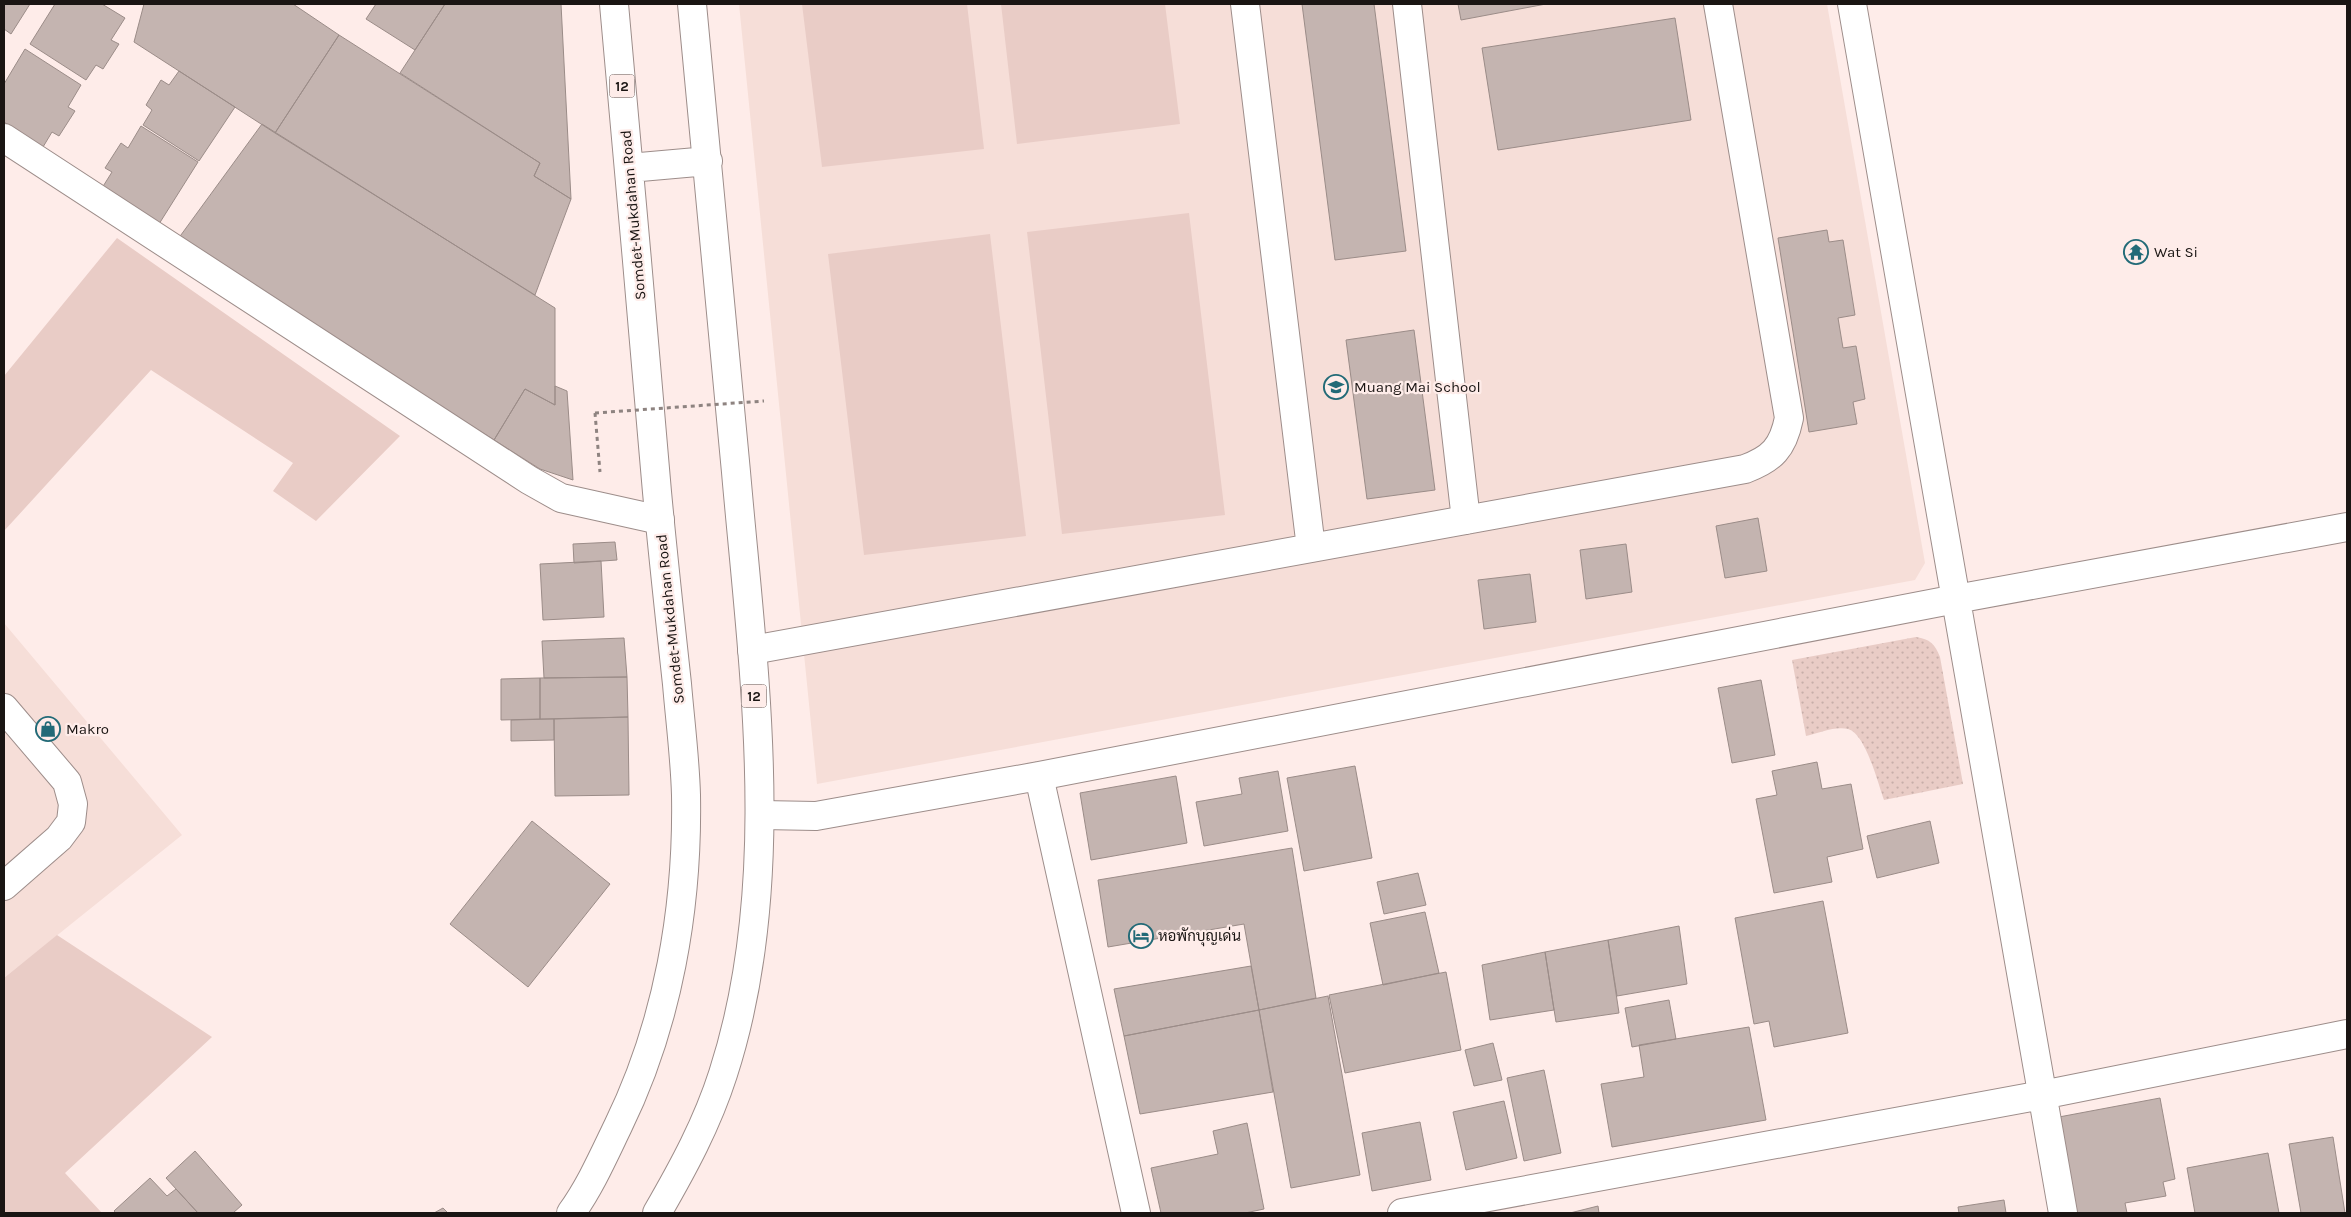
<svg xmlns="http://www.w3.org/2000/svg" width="2351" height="1217" font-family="Karla,Sarabun,sans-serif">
	<defs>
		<pattern id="garden-dots" width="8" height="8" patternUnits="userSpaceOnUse" patternTransform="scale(1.25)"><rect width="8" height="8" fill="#e9ccc6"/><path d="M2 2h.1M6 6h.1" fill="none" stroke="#c7aea9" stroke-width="1.8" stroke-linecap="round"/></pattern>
	</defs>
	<rect width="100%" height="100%" fill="#feece9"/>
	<path fill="#f6ded8" d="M739 4H1827L1925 563 1915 580 817 784Z
		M4 623 182 835 4 978Z"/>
	<path fill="#e9ccc6" d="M802 4H967L984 149 822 167Z
		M1001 4H1165L1180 124 1017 144Z
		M1189 213 1225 515 1062 534 1027 232Z
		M990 234 1026 536 864 555 828 254Z
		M117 238 400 436 316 521 273 491 293 463 151 370 4 531V376Z
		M57 935 212 1037 65 1173 102 1213H4V978Z"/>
	<path fill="url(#garden-dots)" d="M1916 637C1930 639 1935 644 1940 657L1963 784 1884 800C1878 784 1866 734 1848 729 1835 726 1819 733 1806 736L1792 660Z"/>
	<path fill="#c4b4b0" stroke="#9b8c88" d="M4 4H30L11 34 4 29Z
		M55 4H102L125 18 111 40 119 44 103 69 96 65 86 80 30 44Z
		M144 4H293L339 35 275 133 134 42Z
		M376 4H445L415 50 366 19Z
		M445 4H561L571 199 534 176 540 163 400 73Z
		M1302 4H1374L1406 251 1335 260Z
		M1458 4H1546L1461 20Z
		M1675 18 1691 120 1498 150 1482 48Z
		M339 35 540 163 534 176 571 199 535 295 275 133Z
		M25 49 81 85 68 107 75 111 59 136 52 132 43 147 4 122V84Z
		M179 71 235 107 199 161 143 125 152 110 146 105 161 80 169 85Z
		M262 124 555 308V405L525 389 494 440 178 239Z
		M141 126 198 162 159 224 102 188 112 172 105 168 121 143 128 148Z
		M1827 230 1829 242 1843 240 1855 315 1838 318 1843 348 1856 346 1865 399 1853 402 1857 424 1809 432 1778 238Z
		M1414 330 1435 490 1367 499 1346 340Z
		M555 386 567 391 573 480 540 469 494 440 525 389 555 405Z
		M1758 518 1767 571 1725 578 1716 526Z
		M615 542 617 560 574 563 573 544Z
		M1626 544 1632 592 1586 599 1580 550Z
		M601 561 604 617 543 620 540 564Z
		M1530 574 1536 622 1484 629 1478 580Z
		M624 638 627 677 544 678 542 641Z
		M627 677 628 717 540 719V678Z
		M540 678V719L501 720V679Z
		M1761 680 1775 755 1732 763 1718 688Z
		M628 717 629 795 555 796 554 719Z
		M554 719V740L511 741V720Z
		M1817 762 1822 789 1851 784 1863 849 1827 857 1832 882 1774 893 1756 799 1777 795 1772 771Z
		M1355 766 1372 858 1304 871 1287 778Z
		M1278 771 1288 831 1204 846 1196 802 1242 794 1239 778Z
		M1176 776 1187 843 1091 860 1080 793Z
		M532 821 610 884 528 987 450 924Z
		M1930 821 1939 863 1877 878 1867 836Z
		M1292 848 1316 998 1259 1010 1244 924 1108 947 1098 880Z
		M1418 873 1426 905 1384 914 1377 882Z
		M1823 901 1848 1033 1774 1047 1769 1021 1754 1024 1735 918Z
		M1425 912 1439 973 1383 985 1370 923Z
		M1679 926 1687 984 1617 996 1608 940Z
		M1608 940 1619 1013 1556 1022 1545 952Z
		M1545 952 1554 1010 1490 1020 1482 965Z
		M1251 966 1259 1010 1124 1036 1114 989Z
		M1446 972 1461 1050 1345 1073 1329 995Z
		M1328 996 1360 1175 1291 1188 1259 1010Z
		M1669 1000 1676 1039 1632 1047 1625 1008Z
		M1259 1010 1273 1092 1140 1114 1124 1036Z
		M1749 1027 1766 1120 1612 1147 1601 1084 1644 1077 1639 1045Z
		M1493 1043 1502 1080 1474 1086 1465 1050Z
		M1544 1070 1561 1153 1524 1161 1507 1078Z
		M2160 1098 2175 1179 2163 1182 2166 1196 2125 1203 2127 1213H2077L2059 1117Z
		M1504 1101 1517 1158 1466 1170 1453 1112Z
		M1420 1122 1431 1180 1372 1191 1362 1133Z
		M1247 1123 1264 1209 1245 1213H1161L1151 1168 1218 1154 1213 1131Z
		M2333 1137 2345 1213H2301L2289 1144Z
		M195 1151 242 1205 233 1213H198L166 1178Z
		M2268 1153 2279 1213H2195L2187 1168Z
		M150 1178 167 1196 176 1189 198 1213H116L114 1211Z
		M2004 1200 2006 1213H1959L1958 1207Z
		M1598 1206 1599 1213H1570Z
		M443 1208 448 1213H434Z"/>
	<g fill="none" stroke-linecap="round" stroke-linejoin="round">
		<defs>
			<path id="minor" d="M1245 4 1311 548
				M1407 4 1466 520
				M1852 4 2063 1213
				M4 138 529 480 561 498 660 520
				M752 650 1745 469C1772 459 1783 448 1789 418L1718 4
				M4 708 67 782 73 804 71 822 59 838 4 886
				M1039 776 1136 1213
				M761 815 816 816 1039 776 1956 599 2347 527
				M1402 1213 2042 1095 2347 1034"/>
			<path id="major" d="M629 168 708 161
				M571 1213C590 1187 604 1155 618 1126 668 1024 688 908 686 795 685 758 680 720 677 684 670 620 663 556 657 492 643 329 629 167 614 4
				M657 1213C683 1168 707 1124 723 1074 785 883 753 668 736 472 722 316 708 160 692 4"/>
		</defs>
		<use href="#minor" stroke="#9d8d8a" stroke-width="30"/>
		<use href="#major" stroke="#9d8d8a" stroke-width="30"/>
		<path stroke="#8e8380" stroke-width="3" stroke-dasharray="4 4" stroke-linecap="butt" d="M595 413 600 472"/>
		<use href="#minor" stroke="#fff" stroke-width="28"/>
		<use href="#major" stroke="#fff" stroke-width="28"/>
		<path stroke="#8e8380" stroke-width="3" stroke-dasharray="4 4" stroke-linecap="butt" d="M595 413 764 401"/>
	</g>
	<defs>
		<symbol id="temple-ring" viewBox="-11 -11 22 22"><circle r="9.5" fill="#feece9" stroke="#226a77" stroke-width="1.5"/><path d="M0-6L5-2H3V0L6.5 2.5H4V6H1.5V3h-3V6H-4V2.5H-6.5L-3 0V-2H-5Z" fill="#226a77"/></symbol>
		<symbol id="school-ring" viewBox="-11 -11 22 22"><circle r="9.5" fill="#feece9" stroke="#226a77" stroke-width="1.5"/><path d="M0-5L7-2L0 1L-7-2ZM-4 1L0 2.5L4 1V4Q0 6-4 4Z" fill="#226a77"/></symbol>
		<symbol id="shop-ring" viewBox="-11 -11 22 22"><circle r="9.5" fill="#feece9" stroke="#226a77" stroke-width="1.5"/><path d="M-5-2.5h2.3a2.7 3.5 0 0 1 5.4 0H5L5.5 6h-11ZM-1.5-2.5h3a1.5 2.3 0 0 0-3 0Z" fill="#226a77"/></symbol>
		<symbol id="hotel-ring" viewBox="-11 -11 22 22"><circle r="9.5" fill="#feece9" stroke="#226a77" stroke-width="1.5"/><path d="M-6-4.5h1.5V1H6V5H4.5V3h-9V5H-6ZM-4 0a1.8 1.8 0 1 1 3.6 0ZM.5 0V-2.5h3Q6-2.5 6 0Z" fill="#226a77"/></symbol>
	</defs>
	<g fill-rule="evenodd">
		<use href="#temple-ring" x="2122" y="238" width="28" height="28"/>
		<use href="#school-ring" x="1322" y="373" width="28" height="28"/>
		<use href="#shop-ring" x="34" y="715" width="28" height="28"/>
		<use href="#hotel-ring" x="1127" y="922" width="28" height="28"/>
	</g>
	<g text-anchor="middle" stroke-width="4.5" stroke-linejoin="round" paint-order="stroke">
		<g fill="#feece9" stroke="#5e5653" stroke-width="1">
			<rect x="609.5" y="74.5" width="25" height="23" rx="4"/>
			<rect x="741.5" y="684.5" width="25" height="23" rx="4"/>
		</g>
		<g font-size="14" font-weight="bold" fill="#1a1513">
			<text x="622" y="91">12</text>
			<text x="754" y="701">12</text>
		</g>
		<g font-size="15" fill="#1a1513" stroke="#feece9">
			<text transform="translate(633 215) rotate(-95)" y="5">Somdet-Mukdahan Road</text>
			<text transform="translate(670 619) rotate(-96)" y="5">Somdet-Mukdahan Road</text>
		</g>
		<g font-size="15" fill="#1a1513" stroke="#feece9" text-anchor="start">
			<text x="2154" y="257">Wat Si</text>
			<text x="1354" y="392">Muang Mai School</text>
			<text x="66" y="734">Makro</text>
			<text x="1158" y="941">หอพักบุญเด่น</text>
		</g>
	</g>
	<rect width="2351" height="1217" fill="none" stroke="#1a1513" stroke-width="10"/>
</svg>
